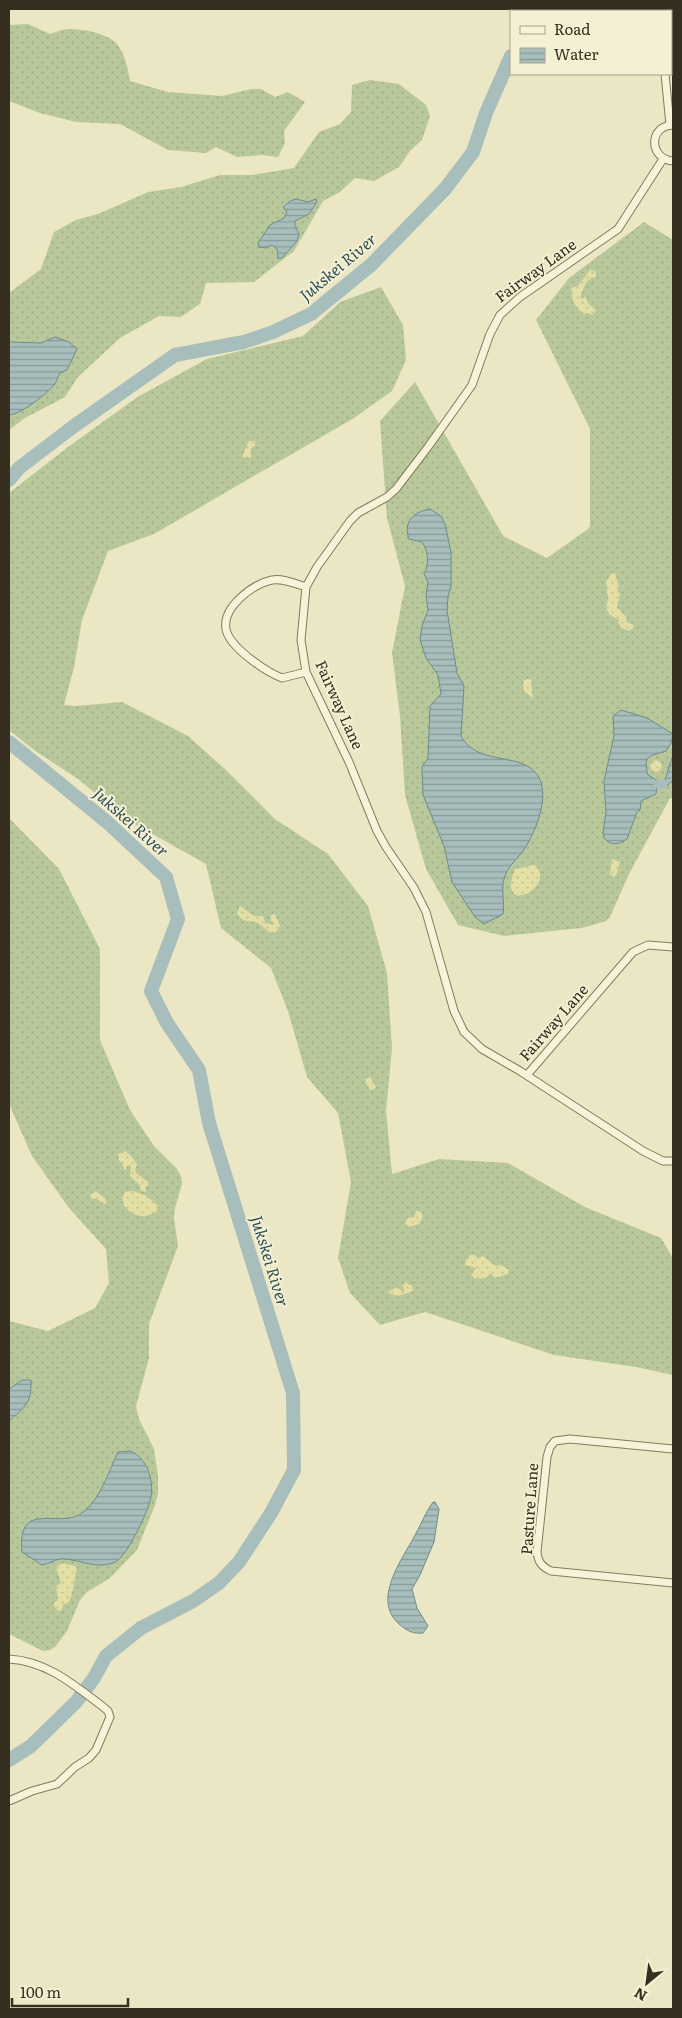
<svg xmlns="http://www.w3.org/2000/svg" width="682" height="2018" font-family="Literata,serif">
	<defs>
		<pattern id="grass-dots" width="8" height="8" patternUnits="userSpaceOnUse" patternTransform="scale(1.25)"><rect width="8" height="8" fill="#b9c89a"/><path d="M2 2h.1M6 6h.1" fill="none" stroke="#a0ac84" stroke-width="1.8" stroke-linecap="round"/></pattern>
		<pattern id="sand-dots" width="8" height="8" patternUnits="userSpaceOnUse" patternTransform="scale(1.25)"><rect width="8" height="8" fill="#e4e0a5"/><path d="M2 2h.1M6 6h.1" fill="none" stroke="#c4c08e" stroke-width="1.8" stroke-linecap="round"/></pattern>
		<pattern id="water-rules" width="6" height="5" patternUnits="userSpaceOnUse" patternTransform="scale(1.25)"><rect width="6" height="5" fill="#a7bebc"/><path d="M0 2.5h6" fill="none" stroke="#899b98"/></pattern>
	</defs>
	<rect width="100%" height="100%" fill="#ebe7c5"/>
	<path fill="url(#grass-dots)" d="M28 24 50 34C56 32 63 29 69 29 83 29 107 33 117 44 125 54 128 69 130 81L168 92 222 96 251 89H261L275 97 288 92 305 102 284 131 285 143 278 157 262 155 237 157 216 147 206 153 168 150 120 124 76 122 40 113 9 101V25Z
		M370 80 399 84 426 105 430 116 422 140 410 151 399 167 374 181 355 178 340 192 323 201 294 251 254 282 206 283 200 304 181 317 159 316 120 338 78 377 65 397 25 418 9 430V293L41 269 54 232 76 220 98 214 148 192 181 187 220 175H252L294 168 319 132 340 124 351 112 352 85Z
		M644 222 673 240V799L670 798 629 874 610 917 606 921 582 928 504 936 458 925 426 869 405 795 400 716 392 653 405 586 387 518 380 421 415 382 502 534 505 537 547 558 588 529 590 526V429L536 320 569 278Z
		M381 287 403 325 406 360 392 391 354 418 154 534 108 551 82 620 74 667 64 705 76 706 122 702 188 736 226 770 275 819 328 854 368 906 387 973 392 1048 386 1111 392 1174 439 1159 508 1163 585 1207 661 1238 673 1258V1375L636 1367 554 1355 425 1312 380 1325 350 1293 338 1258 351 1182 338 1113 307 1077 288 1011 271 968 221 928 206 864 131 822 78 779 34 750 9 730V493L68 447 139 396 207 359 303 336 340 302Z
		M9 818 59 869 100 949V1040L130 1110 154 1146 177 1169 181 1176 182 1184 175 1208 174 1218 178 1246 149 1324V1358L136 1406 139 1419 154 1449 158 1476V1493L155 1505 137 1550 110 1578 87 1592 80 1600 67 1631 55 1647 50 1650 43 1651 9 1634V1321L48 1331 95 1308 109 1283 106 1249 69 1208 32 1156 9 1104Z"/>
	<path fill="url(#sand-dots)" d="M590 270 596 271V277C585 278 584 289 580 297L583 299 585 296 588 303 596 311 592 315 588 313 583 314C570 300 574 304 571 288L578 286Z
		M249 441H255V446L251 448V458L242 457Z
		M612 573H615L619 587 617 591 620 594 617 607 627 618 626 622 634 625 633 628 629 631 622 628 618 623 619 620 610 615 606 608 608 599 606 582Z
		M527 679 532 680 531 685 533 698 524 691 523 681Z
		M650.5 766a5.5 5.5 0 1 1 11 0a5.5 5.5 0 1 1-11 0Z
		M612 859 620 862 617 873 614 877 610 874Z
		M535 865C558 887 495 919 515 869Z
		M240 906 254 916H263L265 923 274 925 271 921V915L275 914 280 926C273 940 266 928 258 923 249 919 245 925 237 913Z
		M370 1077 376 1087 374 1089 370 1090 365 1081 366 1078Z
		M125 1151 131 1156 137 1164 135 1170 137 1174 148 1182V1186L145 1187 146 1192 141 1191 139 1184 130 1176 131 1166 128 1165 125 1171 122 1163 119 1160 118 1154Z
		M95 1191 105 1198 106 1203 104 1204 96 1198 92 1199 90 1195Z
		M133 1191 147 1196 158 1206 157 1211C154 1213 150 1215 146 1216 133 1218 116 1204 125 1192Z
		M416 1211 421 1212 423 1216 419 1224 409 1227 405 1223 408 1217 414 1218Z
		M470 1255H474L479 1258 483 1256 495 1266 501 1265 509 1270 508 1274 495 1278 490 1273 487 1278 475 1279 471 1274 476 1268 465 1265 466 1260Z
		M406 1282 409 1285H412L413 1291C403 1294 398 1299 388 1292L397 1287 403 1292 404 1291 403 1285Z
		M63 1563 77 1567 72 1594 69 1602 63 1605 61 1611 57 1610 53 1604 58 1600 56 1586 61 1583 56 1567Z"/>
	<path fill="url(#water-rules)" stroke="#6e8c8b" d="M296 199 308 202 316 199 317 202 309 214 295 221V226L299 234 297 241 282 258H278L277 249 272 245 266 248 259 247 258 243 270 225 284 218 287 212 283 207 290 201Z
		M55 337 69 342 77 349 67 370 60 373C58 376 57 381 55 384 48 393 20 415 9 415V342L41 343Z
		M430 509 441 516 445 524 451 552V586L448 597 447 610 457 673 464 686 461 736C476 765 517 753 534 771 553 789 537 829 525 848 519 858 509 864 505 876 500 888 505 901 503 914L484 924 475 917 452 882 444 846 423 795 422 767 428 758 430 706 441 694 438 675 426 658 420 640 422 626 428 610 426 595 428 582 424 574C429 564 429 552 422 542L409 539C403 522 413 512 430 509Z
		M621 710 647 718 673 734 671 743 666 751C651 756 642 755 648 775L658 781 656 794 641 801 640 810 637 812 627 839C619 845 610 846 604 838L603 833 606 812 604 781 614 736 613 716Z
		M673 755V780L668 785 663 786Z
		M22 1380H31C32 1404 24 1408 9 1421V1389Z
		M131 1451C147 1459 154 1480 151 1497 149 1510 126 1560 113 1563 96 1569 81 1560 64 1559 56 1558 50 1564 42 1565L22 1552C17 1498 59 1530 82 1513 100 1500 109 1471 118 1452Z
		M433 1502H435L439 1509 434 1542 420 1575 412 1589 417 1608 428 1626 423 1633C413 1634 407 1631 399 1624 372 1600 401 1561 414 1537 421 1525 425 1513 433 1502Z"/>
	<g fill="none" stroke-linecap="round" stroke-linejoin="round">
		<path stroke="#a7bebc" stroke-width="9" d="M658 784H663"/>
		<path stroke="#a7bebc" stroke-width="14" d="M524 11 525 9
			M9 480 19 468 74 426 175 355 244 342 273 332 311 314 371 265 445 189 473 152 486 113 511 56
			M9 742 107 822 166 877 178 919 151 991 167 1023 199 1070 209 1123 293 1393 294 1470 271 1513 239 1562 219 1583 193 1601 141 1628 106 1656 94 1678 76 1702 31 1746 9 1760"/>
		<defs>
			<path id="minor" d="M618 9 627 11
				M637 9 638 11
				M671 23 673 20
				M665 74 670 125
				M673 125C648 126 649 159 673 161
				M663 159 618 229 520 297 500 315 490 334 472 385 428 447 396 489 387 497 358 513 350 521 317 567 306 587 301 640 306 672 349 762 377 831 386 847 414 888 426 912 454 1011 464 1032 482 1049 520 1071 643 1151 663 1161H673
				M306 587C296 584 283 578 272 580 253 584 222 607 226 629 229 647 266 672 282 678L306 672
				M527 1075 633 952 648 945 673 947
				M673 1449 570 1439 555 1441 550 1447 547 1457 537 1552C538 1562 542 1567 551 1571L673 1583
				M9 1659C46 1661 73 1684 102 1706L108 1711 110 1717 96 1750 89 1758 75 1767 57 1784 32 1791 9 1801"/>
		</defs>
		<use href="#minor" stroke="#847a5d" stroke-width="9"/>
		<use href="#minor" stroke="#f6f3d8" stroke-width="7"/>
	</g>
	<g text-anchor="middle" stroke-width="4" stroke-linejoin="round" paint-order="stroke">
		<g font-size="15" fill="#362f1f" stroke="#f3f0d4">
			<text transform="translate(536 271) rotate(-36)" y="5">Fairway Lane</text>
			<text transform="translate(339 705) rotate(66)" y="5">Fairway Lane</text>
			<text transform="translate(554 1023) rotate(-49)" y="5">Fairway Lane</text>
			<text transform="translate(530 1509) rotate(-86)" y="5">Pasture Lane</text>
		</g>
		<g font-size="16" font-style="italic" fill="#304f54" stroke="#f3f0d4">
			<text transform="translate(338 267) rotate(-40)" y="6">Jukskei River</text>
			<text transform="translate(131 822) rotate(42)" y="6">Jukskei River</text>
			<text transform="translate(270 1261) rotate(73)" y="6">Jukskei River</text>
		</g>
	</g>
	<rect width="682" height="2018" fill="none" stroke="#362f1f" stroke-width="20"/>
	<rect x="510" y="10" width="162" height="65" fill="#f3f0d4" stroke="#a7a38c"/>
	<rect x="520" y="26" width="25" height="8" fill="#f6f3d8" stroke="#a7a38c"/>
	<text x="554" y="35" font-size="15" fill="#362f1f">Road</text>
	<rect x="520" y="48" width="25" height="15" fill="url(#water-rules)" stroke="#a7a38c"/>
	<text x="554" y="60" font-size="15" fill="#362f1f">Water</text>
	<g transform="translate(647 1983) rotate(209)" stroke="#f3f0d4" stroke-width="4" paint-order="stroke">
	<path d="M0-4L9 19L0 12L-9 19Z" fill="#362f1f"/>
	<text y="-8" font-size="14" font-weight="bold" text-anchor="middle" fill="#362f1f">N</text>
	</g>
	<path d="M12 1998v8h116v-8" fill="none" stroke="#362f1f" stroke-width="2.5"/>
	<text x="20" y="1998" font-size="15" fill="#362f1f" stroke="#f3f0d4" stroke-width="4" paint-order="stroke">100 m</text>
</svg>
